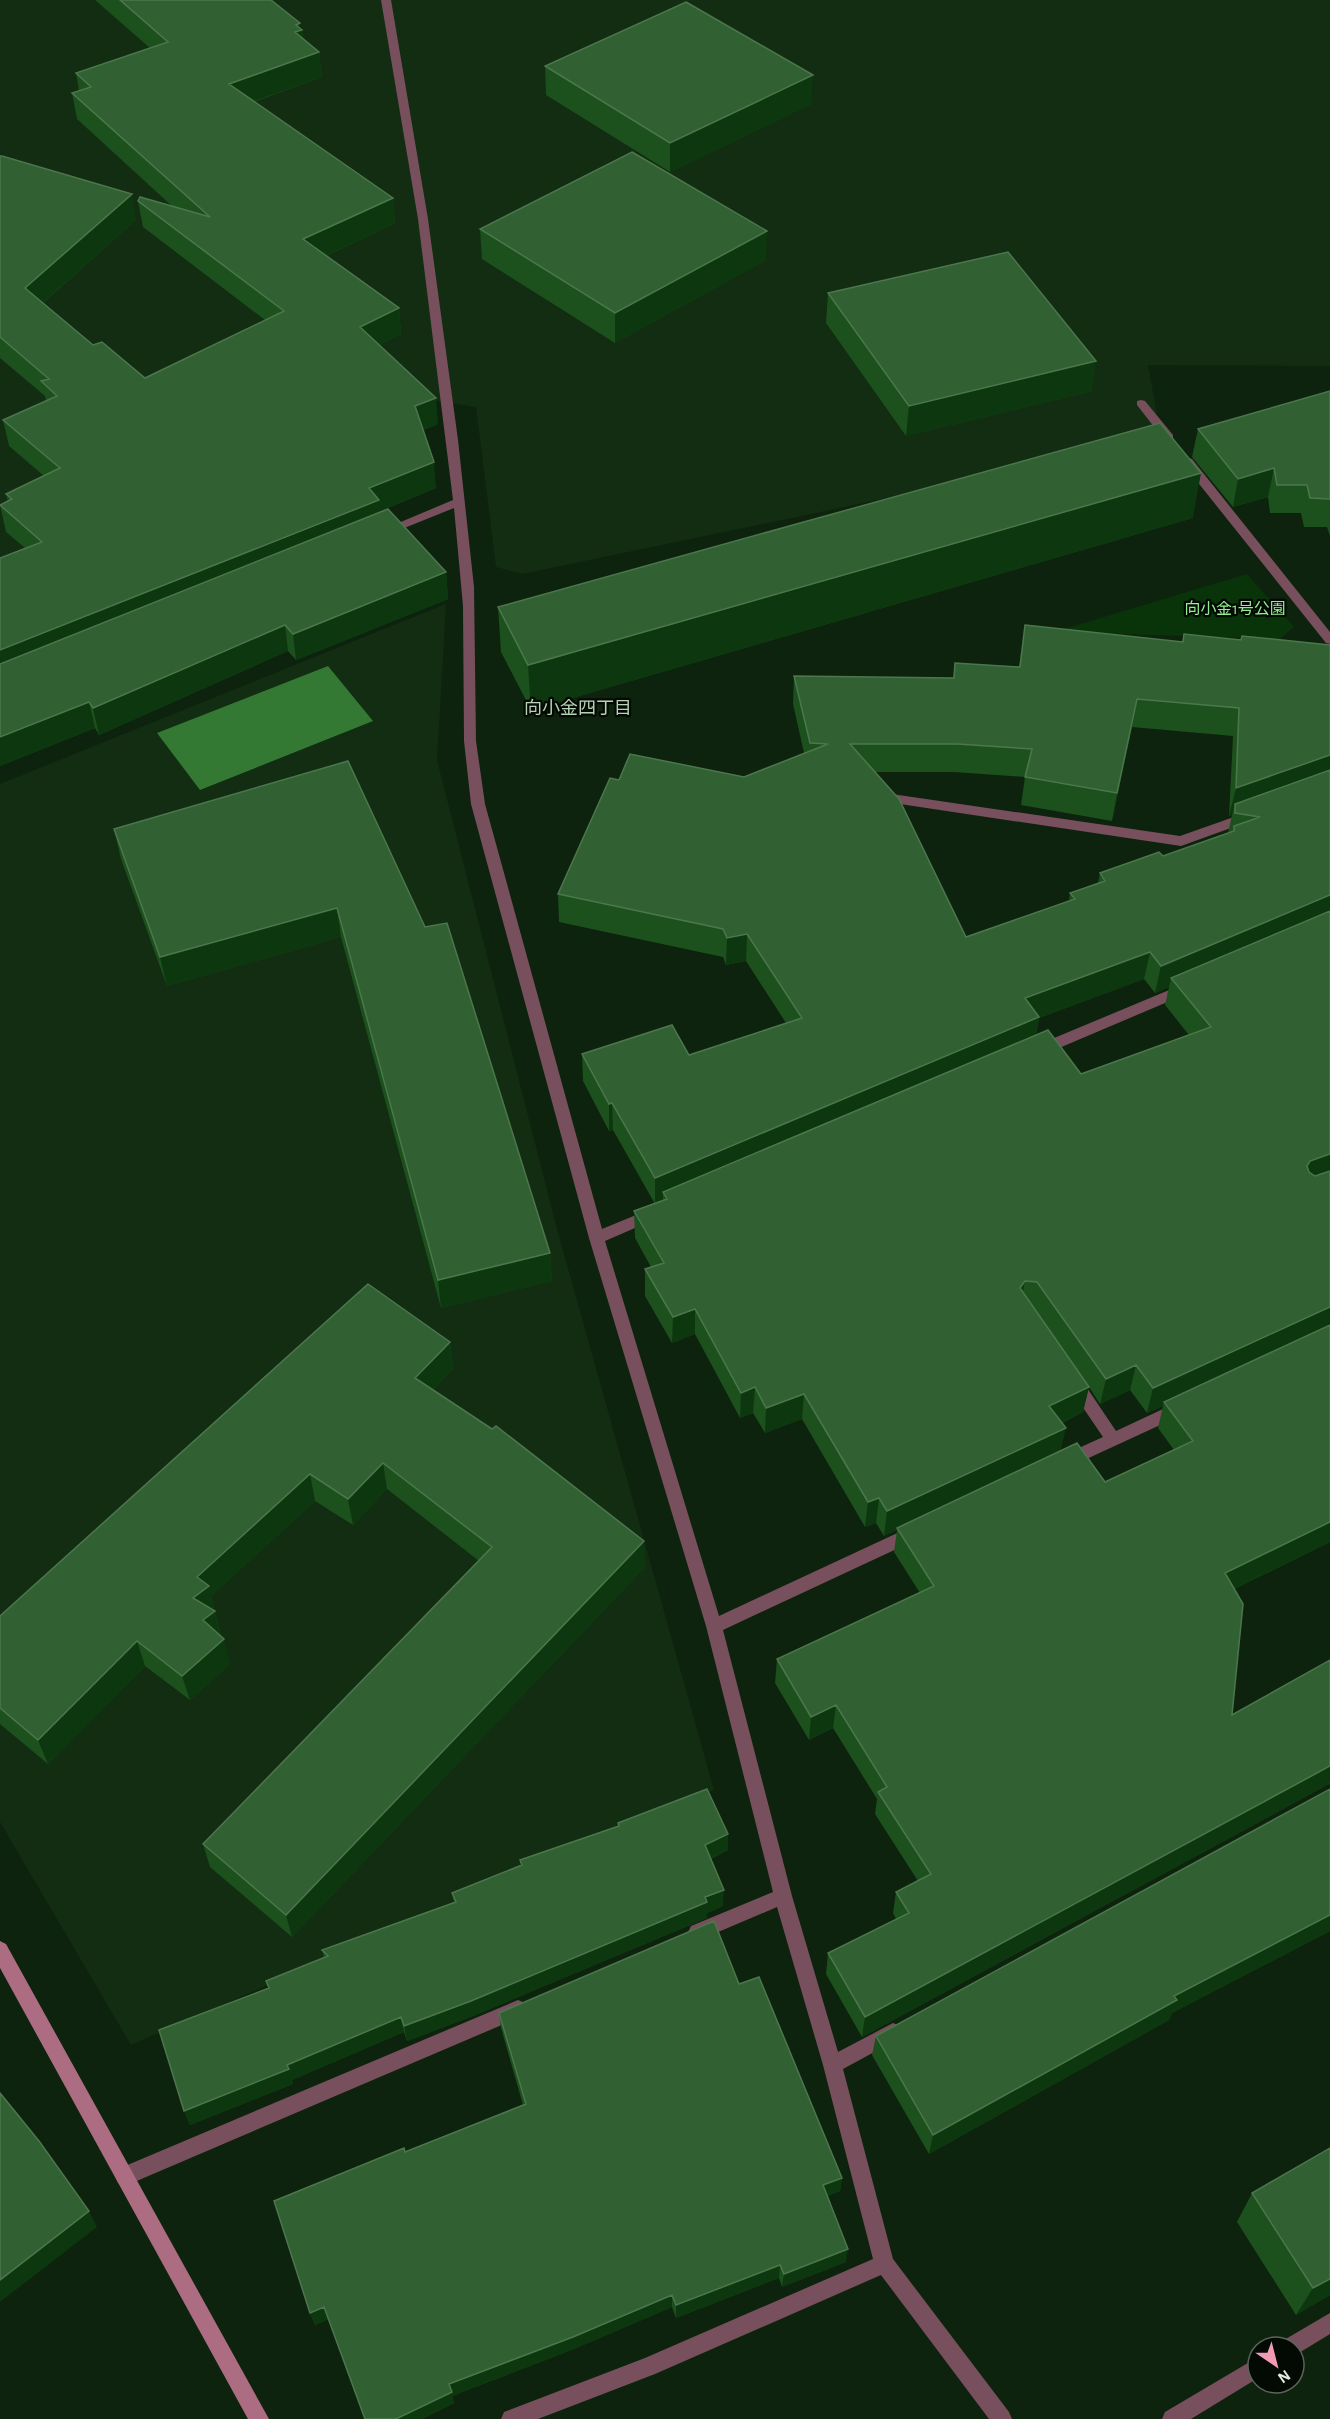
<svg xmlns="http://www.w3.org/2000/svg" width="1330" height="2419" font-family="'Alegreya Sans','Noto Sans JP',sans-serif">
	<rect width="100%" height="100%" fill="#0d230d"/>
	<path fill="#122d12" d="M0 0H1330V366L1148 365 1159 426 1148 444 522 574 496 567 476 407 412 397 0 573Z
		M446 604 437 760 557 1229 714 1790 131 2045 0 1822V784Z"/>
	<path fill="#09340a" d="M1247 574 1294 627 1280 639 1054 632Z"/>
	<path fill="#347933" d="M328 666 373 721 200 790 157 733Z"/>
	<g fill="none" stroke-linecap="round" stroke-linejoin="round">
		<path fill="#78505d" fill-rule="evenodd" d="M885 793 1180 836 1248 812 1255 817 1253 820 1181 846 880 801 878 798Z"/>
		<path fill="#78505d" fill-rule="evenodd" d="M381 0H391L428 219 458 440 474 587 476 741 485 804 602 1229 653 1208 658 1210 661 1214 658 1218 605 1241 719 1616 906 1529 912 1527 918 1529 920 1534 918 1539 723 1630 792 1896 838 2052 893 2023 900 2026 902 2032 900 2038 843 2069 893 2259 1009 2412 1012 2419H989L881 2275 655 2374 538 2419H501L504 2412 645 2358 873 2259 823 2065 777 1907 697 1941 691 1938 688 1932 691 1926 773 1892 706 1626 589 1238 471 804 464 741 463 606 454 508 387 535H379L377 532 453 500 418 219Z
			M1141 400 1145 401 1173 435V441H1165L1137 405V401Z
			M1188 458 1192 459 1330 632V644L1326 643 1184 465 1182 462Z
			M1186 983 1193 988 1191 992 1045 1054 1040 1055 1033 1050 1035 1046Z
			M1075 1377 1081 1379 1116 1431 1178 1402 1184 1404 1186 1409 1184 1414 1067 1468 1061 1466 1059 1461 1061 1456 1103 1437 1067 1384 1069 1379Z
			M518 2000 525 2003 527 2009 525 2015 125 2186 118 2183 115 2176 118 2169Z
			M1330 2313V2334L1294 2356V2347H1281L1284 2340Z
			M1258 2357V2378L1191 2419H1162L1165 2412Z"/>
		<path fill="#ac6c81" fill-rule="evenodd" d="M0 1941 6 1944 269 2419H248L0 1968Z"/>
	</g>
	<path fill="#1c501d" fill-rule="evenodd" d="M95 0H271L300 23V28L302 30 303 39 319 52 322 77 254 102 393 198 395 223 326 256 399 308 401 334 379 345 438 424 423 430 436 488 381 511V512L446 572 448 599 296 660 288 651 99 735 95 728 0 766V558L25 548 6 532 0 505 8 502 6 494 44 476 9 446 3 420 46 401 45 396 0 358V156L136 220 43 303 93 345 145 378 265 320 143 227 138 201 173 207 77 119 72 93 79 91 76 73 150 48Z
		M545 66 811 104 670 172 546 95Z
		M480 229 766 260 615 343 482 259Z
		M828 293 1092 391 906 436 826 323Z
		M1330 391V536L1327 527H1304L1301 513H1270L1268 497 1233 507 1192 457 1198 429Z
		M1193 518 531 710 501 652 498 607Z
		M1025 625 1182 642 1184 634 1241 640 1242 636 1330 645V1542L1234 1589 1232 1715 1330 1660V1785L1329 1784 862 2037 826 1974 828 1953 896 1919 893 1913 896 1892 918 1881 875 1814 877 1799 833 1728 809 1740 775 1683 777 1659 920 1593 894 1552 897 1530 884 1536 876 1523 865 1527 802 1419 765 1433 753 1413 740 1418 695 1334 672 1343 645 1296V1269L651 1267 635 1238 634 1211 655 1204 613 1130 609 1131 583 1081 582 1054 689 1055 786 1023 746 961 726 965 723 957 559 922 558 894 619 780 744 777 804 753 793 704 794 676 953 678 955 663 1019 667ZM1132 727 1233 736 1229 816 1232 815 1228 833 1163 856 1100 873 1098 883 1070 893 1069 901 966 937 875 772H954L1025 777 1021 805 1112 821ZM1144 979 1155 993 1169 987 1165 1005 1189 1035 1081 1074 1036 1035 1039 1018ZM1089 1387 1100 1404 1130 1390 1147 1413 1163 1406 1158 1428 1174 1450 1105 1482 1061 1451 1062 1423 1083 1412Z
		M348 761 550 1253 552 1281 441 1308 341 937 167 986 121 859 114 829Z
		M450 1342 453 1369 433 1390 645 1567 292 1937 210 1867 203 1844 479 1561 387 1489 353 1525 315 1501 211 1596 221 1636 230 1664 190 1700 145 1666 48 1764 0 1724V1616Z
		M1330 1789V1931L1172 2013 1169 2020 929 2154 872 2055 876 2036Z
		M618 1823 728 1834V1850L711 1859 723 1906 707 1913V1918L473 2016 407 2041 404 2032 292 2080 293 2084 190 2125 184 2111 268 1988 324 1957 322 1950 454 1902 452 1893 521 1865 520 1860 618 1826Z
		M739 1984 842 2178 840 2191 827 2196 846 2262 782 2287 779 2278 676 2318 672 2307 574 2349 452 2396 454 2403 422 2419H365L329 2319 315 2325 310 2313 405 2152 523 2105 501 2028 499 2013Z
		M1330 2148V2295L1296 2315 1237 2222 1252 2193Z"/>
	<path fill="#0d370e" d="M300 23V31L302 30 305 56 298 58 296 25Z
		M319 52 322 77 232 109 229 84Z
		M813 75 811 104 670 172V143Z
		M132 194 136 220 30 314 25 288Z
		M393 198 395 223 306 265 303 239Z
		M767 231 766 260 615 343V313Z
		M399 308 401 334 362 353 360 327Z
		M1096 361 1092 391 906 436 909 406Z
		M436 398 438 424 418 433 415 406Z
		M434 462 436 488 381 511 382 526 0 679V650L369 488Z
		M1274 468 1268 497 1233 507 1238 479Z
		M1201 473 1193 518 531 710 528 665Z
		M446 572 448 599 296 660 293 634Z
		M285 625 288 651 99 735 93 708Z
		M1137 699 1132 727 1112 821 1117 793Z
		M89 702 95 728 0 766V737Z
		M1330 755V778L1235 804 1232 815 1229 816 1236 788Z
		M1330 895V917L1171 978 1169 987 1155 993 1161 966Z
		M337 908 341 937 167 986 160 957Z
		M747 934 746 961 726 965 727 938Z
		M1150 952 1144 979 1039 1018 1034 1044 663 1192V1201L655 1204V1178L1025 998Z
		M612 1103 613 1130 609 1131V1104Z
		M1330 1154V1175L1299 1193 1307 1166 1310 1161Z
		M550 1253 552 1281 441 1308 438 1280Z
		M1025 1281 1020 1307V1288Z
		M1330 1307V1326L1164 1402 1163 1406 1147 1413 1153 1388Z
		M695 1309V1334L672 1343 673 1317Z
		M450 1342 453 1369 418 1406 415 1378Z
		M1136 1365 1130 1390 1100 1404 1106 1379Z
		M755 1387 753 1413 740 1418 741 1393Z
		M1089 1387 1083 1412 1044 1431 1049 1406Z
		M804 1394 802 1419 765 1433 766 1408Z
		M1066 1428 1060 1453 897 1528V1530L884 1536 887 1511Z
		M383 1463 387 1489 353 1525 348 1499Z
		M310 1474 315 1501 211 1596 221 1637 210 1646 193 1598 197 1577Z
		M879 1498 876 1523 865 1527 868 1502Z
		M1330 1522V1542L1217 1597 1225 1573Z
		M644 1541 645 1567 292 1937 286 1915Z
		M224 1639 230 1664 190 1700 182 1676Z
		M137 1641 145 1666 48 1764 38 1740Z
		M836 1705 833 1728 809 1740 811 1717Z
		M1330 1766V1782L1329 1784 862 2037 865 2017Z
		M728 1834V1850L704 1862 705 1845Z
		M724 1890 723 1906 707 1913V1918L473 2016 407 2041 404 2026Z
		M1330 1915V1931L1172 2013 1169 2020 929 2154 933 2135 1174 1996Z
		M401 2017 404 2032 292 2080 293 2084 190 2125 184 2111 287 2065Z
		M842 2178 840 2191 821 2198 823 2185Z
		M89 2211 97 2227 0 2302V2280Z
		M848 2249 846 2262 782 2287 784 2274Z
		M780 2265 779 2278 676 2318V2305Z
		M1330 2279V2295L1296 2315 1313 2288Z
		M672 2295V2307L574 2349 452 2396 454 2403 422 2419H396L449 2384Z
		M324 2307 329 2319 315 2325 310 2313Z"/>
	<path fill="#316132" stroke="#4c774d" stroke-width="1.5" d="M120 0H271L300 23 296 25 302 30 295 32 319 52 229 84 393 198 303 239 399 308 360 327 436 398 415 406 434 462 369 488 379 500 0 650V558L42 542 0 505 12 499 6 494 60 468 3 420 57 396 41 381 49 379 0 337V156H2L132 194 25 288 93 345 102 342 145 378 284 311 138 201 140 197 210 217 72 93 91 87 76 73 168 42Z
		M686 2 813 75 670 143 545 66Z
		M632 152 767 231 615 313 480 229Z
		M1008 252 1096 361 909 406 828 293Z
		M1330 391V499L1310 498 1307 485H1277L1274 468 1238 479 1198 429Z
		M1160 423 1201 473 528 665 498 607Z
		M388 509 446 572 293 634 285 625 93 708 89 702 0 737V664Z
		M1025 625 1183 642 1184 634 1241 640 1242 636 1330 645V755L1236 788 1239 708 1137 699 1117 793 1025 777 1032 749 957 744H850L899 799 966 937 1075 899 1070 893 1105 881 1100 873 1159 852 1163 856 1234 831V826L1260 817 1235 813V804L1330 770V895L1161 966 1150 952 1025 998 1039 1017 655 1178 612 1103 609 1104 582 1054 672 1025 689 1055 802 1018 747 934 727 938 723 929 558 894 610 778 619 780 630 754 744 777 828 744 810 743 794 676 954 678 955 663 1020 667Z
		M348 761 425 927 447 923 550 1253 438 1280 337 908 160 957 114 829Z
		M1330 911V1154L1310 1161 1307 1166 1309 1172 1315 1176 1330 1171V1307L1153 1388 1136 1365 1106 1379 1037 1282 1025 1281 1020 1288 1089 1387 1049 1406 1066 1428 887 1511 879 1498 868 1502 804 1394 766 1408 755 1387 741 1393 695 1309 673 1317 645 1269 664 1263 634 1211 667 1199 663 1192 1048 1030 1081 1074 1211 1027 1171 978Z
		M368 1284 450 1342 415 1378 492 1429 496 1426 644 1541 286 1915 203 1844 492 1547 383 1463 348 1499 310 1474 197 1577 209 1586 193 1598 215 1611 203 1620 224 1639 182 1676 137 1641 38 1740 0 1708V1616Z
		M1330 1325V1522L1225 1573 1243 1604 1232 1715 1330 1660V1766L865 2017 828 1953 909 1913 896 1892 931 1874 878 1792 887 1787 836 1705 811 1717 777 1659 934 1586 897 1528 1077 1443 1105 1482 1193 1441 1164 1402Z
		M707 1789 728 1834 705 1845 724 1890 705 1897 707 1902 471 2001 404 2026 401 2017 287 2065 289 2069 184 2111 159 2030 269 1988 266 1981 328 1956 322 1950 456 1902 452 1893 522 1865 520 1860 619 1826 618 1823Z
		M1330 1789V1915L1174 1996 1177 2000 933 2135 876 2036Z
		M714 1921 739 1984 759 1977 842 2178 823 2185 848 2249 784 2274 780 2265 676 2305 672 2295 573 2337 449 2384 452 2392 396 2419H365L324 2307 310 2313 274 2201 404 2148 405 2152 526 2104 499 2013Z
		M0 2093 39 2141 89 2211 0 2280Z
		M1330 2148V2279L1313 2288 1252 2193Z"/>
	<g text-anchor="middle" stroke-width="4.5" stroke-linejoin="round" paint-order="stroke">
		<g font-size="16" fill="#93ee8f" stroke="#030903">
			<text x="1235" y="614">向小金1号公園</text>
		</g>
		<g font-size="18" fill="#b7d2b5" stroke="#030903">
			<text x="578" y="714">向小金四丁目</text>
		</g>
	</g>
	<g transform="translate(1276 2365) rotate(145)"><circle r="28" fill="#030903" stroke="#5b645b" stroke-width="1.5"/>
	<path d="M0-4.5L10 22L0 15L-10 22Z" fill="#f09ab6"/>
	<text y="-9" font-size="16" font-weight="bold" text-anchor="middle" fill="#e0edde">N</text>
	</g>
</svg>
